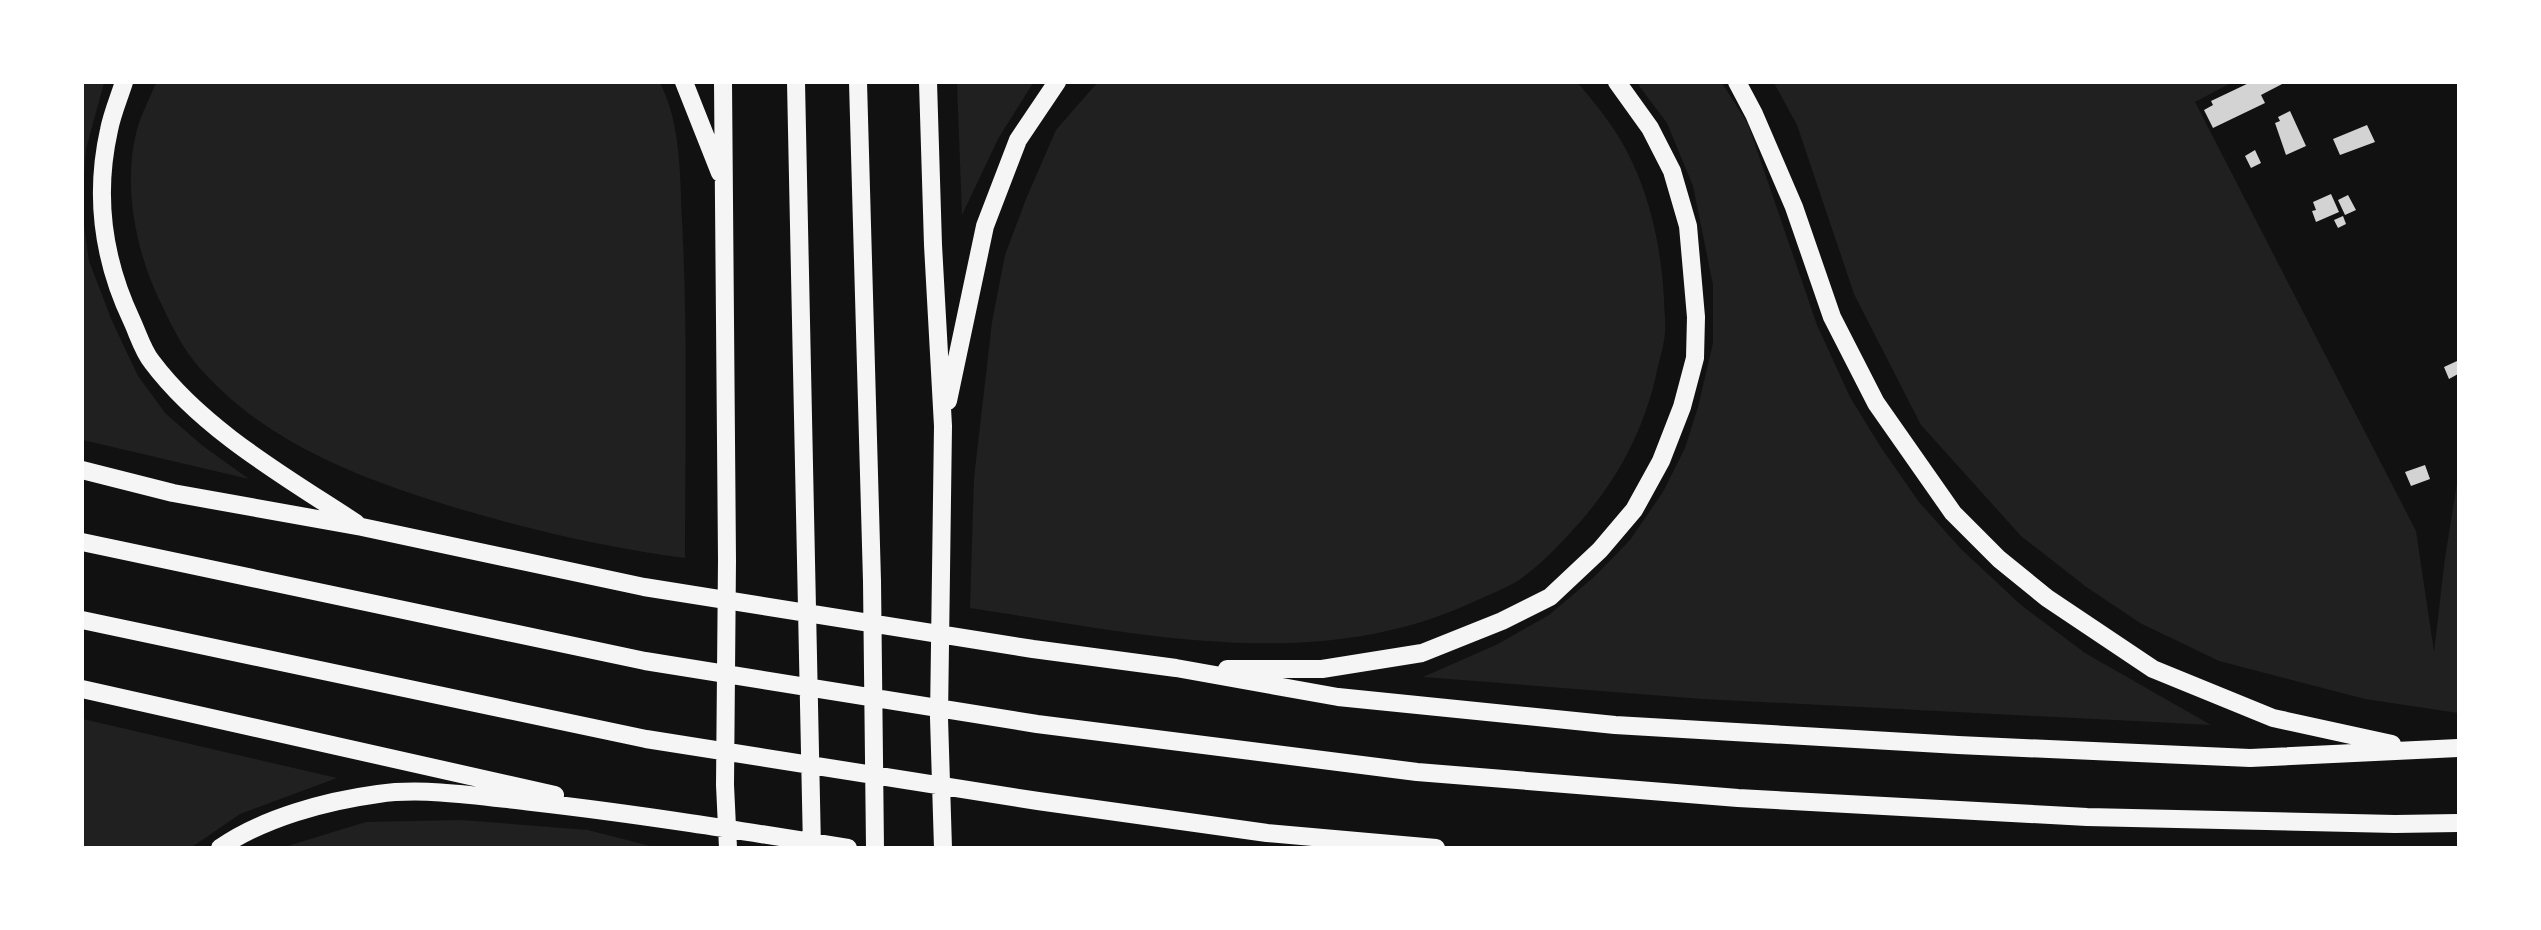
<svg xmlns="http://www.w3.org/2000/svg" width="2541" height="930" font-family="'DejaVu Sans',sans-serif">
	<rect width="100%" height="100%" fill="#111"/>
	<path fill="#202020" d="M83 82 104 83 86 149 83 187Z
		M1577 82C1594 102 1612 124 1624 146 1650 193 1661 246 1664 299 1664 310 1666 322 1665 333 1664 344 1661 355 1658 366 1646 426 1620 476 1581 521 1562 542 1542 564 1519 580 1505 589 1488 595 1473 602 1314 676 1135 633 970 608L974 478 992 322 1005 255 1026 199 1056 130 1097 83Z
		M156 83H660C681 123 680 176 682 221 688 333 685 446 685 558 609 548 536 531 463 510 364 480 262 444 193 360 179 342 168 318 158 297 134 246 121 175 140 120 145 107 151 95 156 83Z
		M957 83H1033L998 139 962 215Z
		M1637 83H1722L1748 124 1817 325 1850 397 1880 446 1919 502 1961 549 2021 605 2085 653 2211 725 1703 699 1423 677 1498 644 1549 615 1594 577 1630 540 1663 492 1685 448 1698 407 1713 343V285L1693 186 1667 123Z
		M1774 83H2231L2195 102 2416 531 2434 652 2445 558 2458 477V713L2365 699 2219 661 2140 623 2085 586 2021 536 1921 425 1854 294 1797 125Z
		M82 211 89 261 112 321 138 376 166 414 203 446 249 479 83 440Z
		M83 719 337 778 240 814 192 847H83Z
		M461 820 588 830 654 847H284L366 822Z"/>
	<path fill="#d3d3d3" d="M2251 82H2286L2261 95 2265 103 2213 128 2204 110 2213 105 2211 101Z
		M2290 111 2306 146 2286 155 2275 123 2280 121 2278 117Z
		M2367 125 2375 142 2340 155 2333 139Z
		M2255 150 2261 163 2251 168 2245 156Z
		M2331 194 2339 212 2316 222 2312 211 2316 210 2313 202Z
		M2348 195 2356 210 2345 215 2338 200Z
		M2343 216 2346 224 2338 228 2334 220Z
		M2457 361 2458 374 2449 379 2444 367Z
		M2425 465 2430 479 2411 486 2405 472Z"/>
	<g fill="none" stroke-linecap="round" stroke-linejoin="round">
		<path stroke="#f5f5f5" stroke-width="18" d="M124 82C119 98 112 114 109 130 94 197 103 260 132 321 138 334 143 351 152 362 203 430 286 477 356 523
			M684 82 720 173
			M723 82 727 560 725 785 728 848
			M796 82 812 848
			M858 82 872 581 875 848
			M928 82 933 245 943 426 939 718 943 848
			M1737 82 1754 114 1794 207 1832 317 1876 403 1953 513 1999 559 2047 598 2153 669 2273 718 2392 744
			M948 401 985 226 1018 140 1057 82
			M82 470 173 493 362 527 644 587 1033 649 1176 668 1338 697 1615 725 1958 745 2250 758 2458 748
			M82 542 645 661 1037 724 1417 772 1738 798 2087 817 2395 824 2458 823
			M82 620 646 739 1038 801 1267 833 1436 848
			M1227 669H1322L1422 653 1502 621 1550 597 1600 550 1634 510 1661 461 1682 407 1695 358 1696 317 1688 226 1672 171 1650 128 1617 82
			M82 689 555 795
			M220 848C263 818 326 801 378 794 425 787 485 797 532 802 638 814 743 831 848 848"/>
	</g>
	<rect width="2541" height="930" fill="none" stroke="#ffffff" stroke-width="168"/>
</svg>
